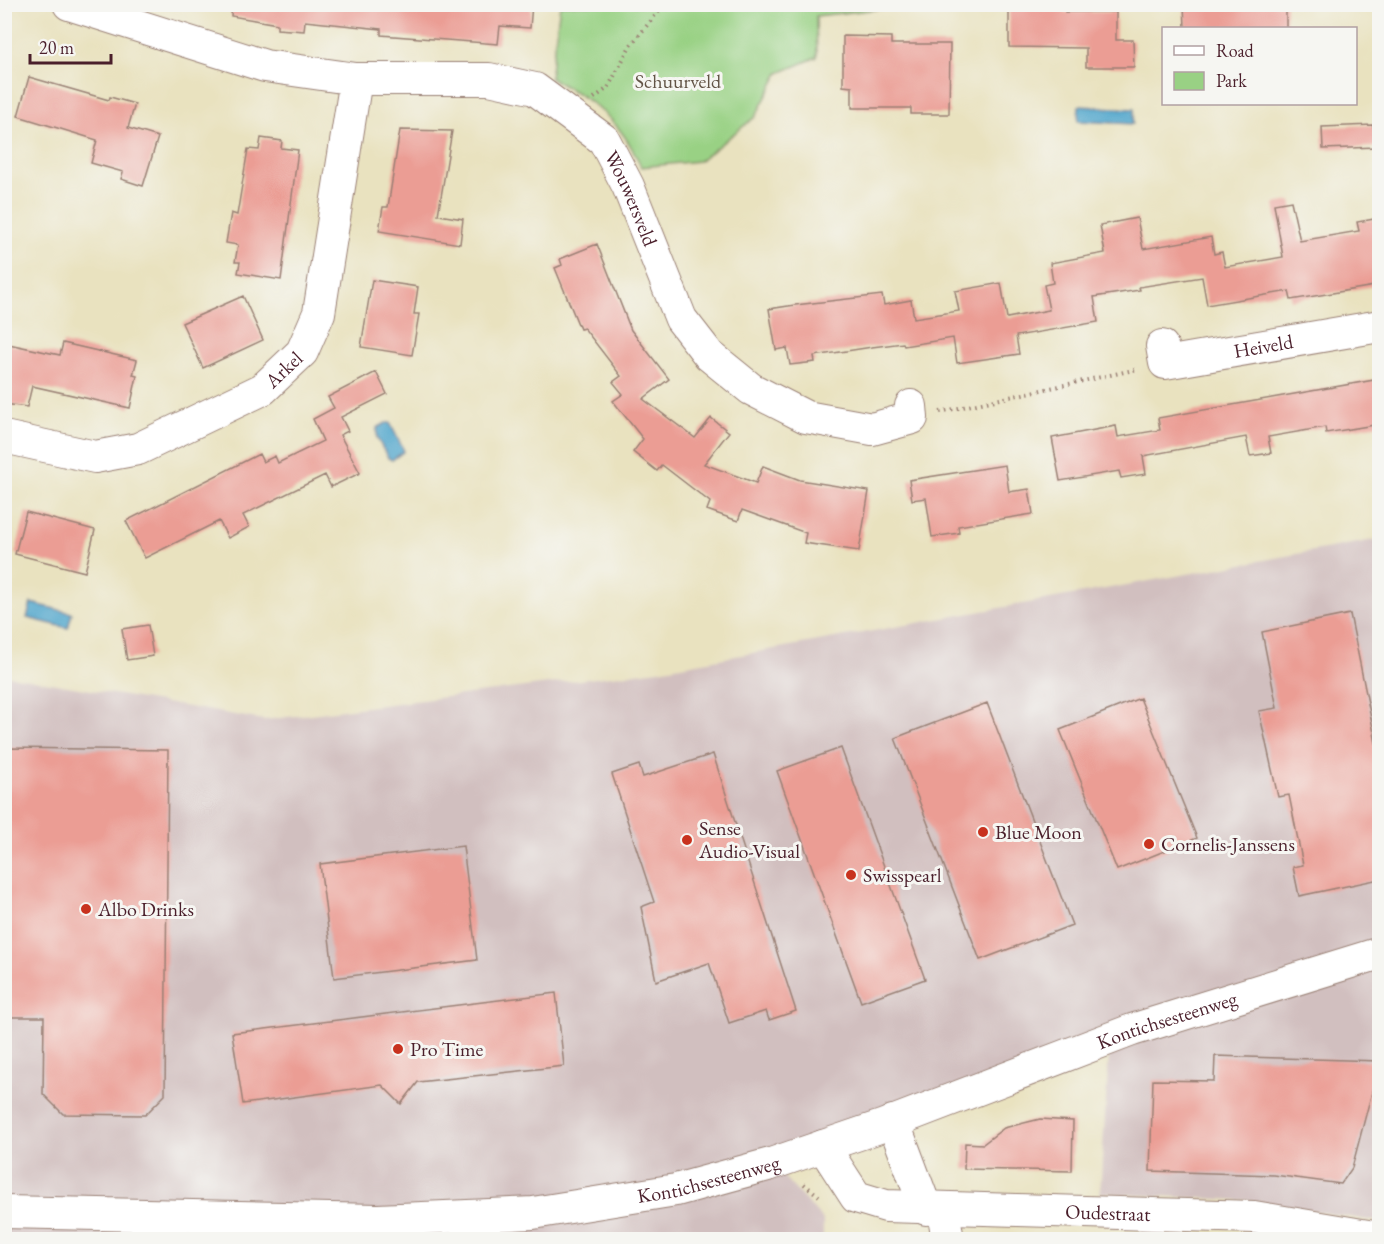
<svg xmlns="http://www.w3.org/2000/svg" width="1384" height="1244" font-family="'EB Garamond',serif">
	<rect width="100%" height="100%" fill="#f6f6f2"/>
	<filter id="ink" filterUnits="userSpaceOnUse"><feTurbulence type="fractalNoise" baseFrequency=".0167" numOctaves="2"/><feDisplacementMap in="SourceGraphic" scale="12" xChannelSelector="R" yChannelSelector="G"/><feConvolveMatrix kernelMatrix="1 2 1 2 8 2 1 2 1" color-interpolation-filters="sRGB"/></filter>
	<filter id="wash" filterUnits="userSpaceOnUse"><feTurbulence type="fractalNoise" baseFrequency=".008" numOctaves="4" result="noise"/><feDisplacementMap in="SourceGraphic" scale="24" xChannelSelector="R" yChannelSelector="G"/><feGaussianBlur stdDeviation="1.35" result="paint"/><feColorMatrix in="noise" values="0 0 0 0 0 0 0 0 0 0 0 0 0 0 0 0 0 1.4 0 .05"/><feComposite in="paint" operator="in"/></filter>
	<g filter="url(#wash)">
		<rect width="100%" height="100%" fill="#e9e2bf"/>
		<path fill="#d1bfbf" d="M1379 539V1222L1255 1201 1100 1193 1110 1039 772 1164 823 1220V1239H5L4 675 264 720 659 670Z"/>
		<path fill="#99d184" stroke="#727858" stroke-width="1.5" d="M886 5 887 8 816 16 817 57 779 73 755 117 699 161 641 167C622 121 593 100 550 78L560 5Z"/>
		<path fill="#4ea4cb" stroke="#4c627b" stroke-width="1.5" d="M1079 106 1134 109 1133 124 1078 121Z
			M386 423H390L404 451 392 460 388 458 377 438V428Z
			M31 603 72 613 68 628 27 618Z"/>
		<g id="blocks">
			<path fill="#eb9d94" d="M232 4H532L530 28 500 26 498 44 381 35V29L305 21 304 31 277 29V24L231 16Z
				M1009 4H1065V12H1116V40H1133L1134 67H1086V48L1009 47Z
				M1184 4H1286V28H1185Z
				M843 36 891 37V44H950L949 114H911V108H852V87L843 86Z
				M29 77 109 100 110 97 135 104 128 128 158 137 143 186 121 179 123 172 91 163 97 140 18 116Z
				M1373 125 1377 147 1323 149 1322 127Z
				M400 130 452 131 438 215 463 219 460 244 379 231 383 207H388Z
				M261 138 282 141 281 148 298 150 281 280 238 273 240 262H235L238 245 226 243 231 213 237 215 248 149 259 150Z
				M1291 201 1300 241 1359 231 1357 222 1380 218V285L1291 300 1289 291 1207 305 1202 277 1139 287 1140 290 1094 297 1098 322 1016 336 1019 354 957 363 953 338 904 346 903 343 872 347 814 356 815 362 790 365 787 348 776 350 769 309 795 305 882 295 884 305 911 300 914 318 959 311 955 291 1001 283 1007 318 1049 310 1044 285 1053 283 1050 263 1105 253 1100 225 1137 218 1143 249 1211 237 1214 254 1222 252 1225 267 1283 257 1274 204Z
				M597 244 631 330 669 379 643 399 695 438 711 418 729 432 704 464 756 483 763 466 800 480 869 491 859 551 804 543 806 533 742 510 738 521 707 510 710 502 662 465 657 471 633 452 643 439 613 401 623 394 613 382 621 376 584 328 580 329 555 268 562 265 560 259Z
				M372 280 418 287 414 314H419L412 355 361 347Z
				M243 296 263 340 203 368 182 323Z
				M4 343 60 355 63 343 137 360 133 375 137 376 130 408 32 386 27 407 4 404Z
				M376 372 387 394 341 417 348 431 340 435 360 473 331 487 325 475 243 515 249 527 228 538 219 521 145 558 126 521 259 454 263 462 275 456 278 463 323 441 313 419 334 408 328 397Z
				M1380 379V424L1326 433 1325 427 1268 437 1271 453 1250 456 1246 437 1143 456 1146 474 1121 478 1119 471 1060 481 1052 438 1116 426 1118 437 1160 430 1158 418Z
				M1005 465 1009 492 1029 489 1033 514 958 526 959 533 932 537 926 498 912 500 909 480Z
				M26 512 95 530 85 572 15 554Z
				M1350 614 1376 743H1380V879L1299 896 1293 867 1303 865 1289 795 1278 797 1259 711 1277 708 1262 632Z
				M148 625 153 656 127 660 122 629Z
				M1140 698 1197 838 1117 870 1060 730Z
				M987 703 1072 925 980 960 895 738Z
				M5 748 168 750 165 1095 145 1115 63 1114 43 1094 44 1017H4Z
				M841 748 925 979 861 1002 777 771Z
				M713 754 796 1011 769 1020 766 1011 729 1023 709 963 656 981 641 907 654 902 612 774 639 765 643 777Z
				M463 846 477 960 334 978 320 864Z
				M556 993 564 1066 418 1082 401 1104 382 1085 243 1104 232 1033Z
				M1215 1056 1380 1061 1352 1168 1341 1184 1274 1175 1150 1171 1153 1080 1214 1081Z
				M1040 1119 1073 1121 1072 1171 964 1169 965 1143 983 1144 1004 1128Z"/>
		</g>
	</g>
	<g filter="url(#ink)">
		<use href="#blocks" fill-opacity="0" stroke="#9a8075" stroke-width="1.5"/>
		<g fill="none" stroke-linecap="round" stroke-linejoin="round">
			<defs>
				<g id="minor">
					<path id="s1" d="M69 4 265 66 356 79H489L535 89 604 140 628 186 681 319 709 355 751 389 806 417 872 429 912 418 911 406"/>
					<path id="s2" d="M1162 346 1165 363 1380 326"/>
					<path id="s3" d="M4 437 95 457 138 449 263 389 302 352 319 313 356 79"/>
					<path d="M893 1121 926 1209"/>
					<path id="s4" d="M823 1146 856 1197 886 1206 1254 1217 1380 1238"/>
					<path d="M943 1210 948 1240"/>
					<path id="s5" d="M4 1212 378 1220 533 1213 676 1190 771 1164 882 1126 1132 1030 1380 953"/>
				</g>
			</defs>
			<use href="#minor" stroke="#9a8075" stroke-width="34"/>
			<path stroke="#9a8075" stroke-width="4" stroke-dasharray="1.5 4.5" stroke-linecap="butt" d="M594 98 608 88 630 46 665 4
				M940 412 1138 369
				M804 1184 819 1196"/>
			<use href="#minor" stroke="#fff" stroke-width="32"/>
		</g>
	</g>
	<g fill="#c8321e" stroke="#f6f6f2" stroke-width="2">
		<circle cx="983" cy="832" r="6"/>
		<circle cx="687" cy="840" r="6"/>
		<circle cx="1149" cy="844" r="6"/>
		<circle cx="851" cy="875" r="6"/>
		<circle cx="86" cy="909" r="6"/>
		<circle cx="398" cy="1049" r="6"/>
	</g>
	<g text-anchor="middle" stroke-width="6" stroke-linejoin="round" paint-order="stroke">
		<g font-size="20" fill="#625446" stroke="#f6f6f2">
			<text x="678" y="88">Schuurveld</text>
		</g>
		<g font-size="20" fill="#4a1f2b" stroke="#f6f6f2">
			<text dy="7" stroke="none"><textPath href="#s1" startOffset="628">Wouwersveld</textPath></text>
			<text dy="7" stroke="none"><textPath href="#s2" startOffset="117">Heiveld</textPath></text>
			<text dy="7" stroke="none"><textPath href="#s3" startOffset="304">Arkel</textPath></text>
			<text dy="7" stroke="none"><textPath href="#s5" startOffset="1194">Kontichsesteenweg</textPath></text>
			<text dy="7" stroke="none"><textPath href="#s5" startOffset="708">Kontichsesteenweg</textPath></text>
			<text dy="7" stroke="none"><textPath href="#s4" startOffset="314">Oudestraat</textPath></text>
		</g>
		<g font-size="20" fill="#4a1f2b" stroke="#f6f6f2" text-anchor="start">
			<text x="699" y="835">Sense<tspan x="699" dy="23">Audio-Visual</tspan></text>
			<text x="995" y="839">Blue Moon</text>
			<text x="1161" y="851">Cornelis-Janssens</text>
			<text x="863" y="882">Swisspearl</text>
			<text x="98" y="916">Albo Drinks</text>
			<text x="410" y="1056">Pro Time</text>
		</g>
	</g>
	<rect width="1384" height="1244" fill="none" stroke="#f6f6f2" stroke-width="24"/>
	<rect x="1162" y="27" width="195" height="78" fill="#f6f6f2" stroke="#b1a0a2" stroke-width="1.5"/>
	<rect x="1174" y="46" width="30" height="9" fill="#ffffff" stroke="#b1a0a2" stroke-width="1.5"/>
	<text x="1216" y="57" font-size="18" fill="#4a1f2b">Road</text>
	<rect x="1174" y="72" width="30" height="18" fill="#99d184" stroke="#b1a0a2" stroke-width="1.5"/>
	<text x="1216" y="87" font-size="18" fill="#4a1f2b">Park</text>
	<path d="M30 54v9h81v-9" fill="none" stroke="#4a1f2b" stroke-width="3"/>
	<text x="39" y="54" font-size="18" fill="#4a1f2b" stroke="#f6f6f2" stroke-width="4.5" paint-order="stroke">20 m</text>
</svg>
